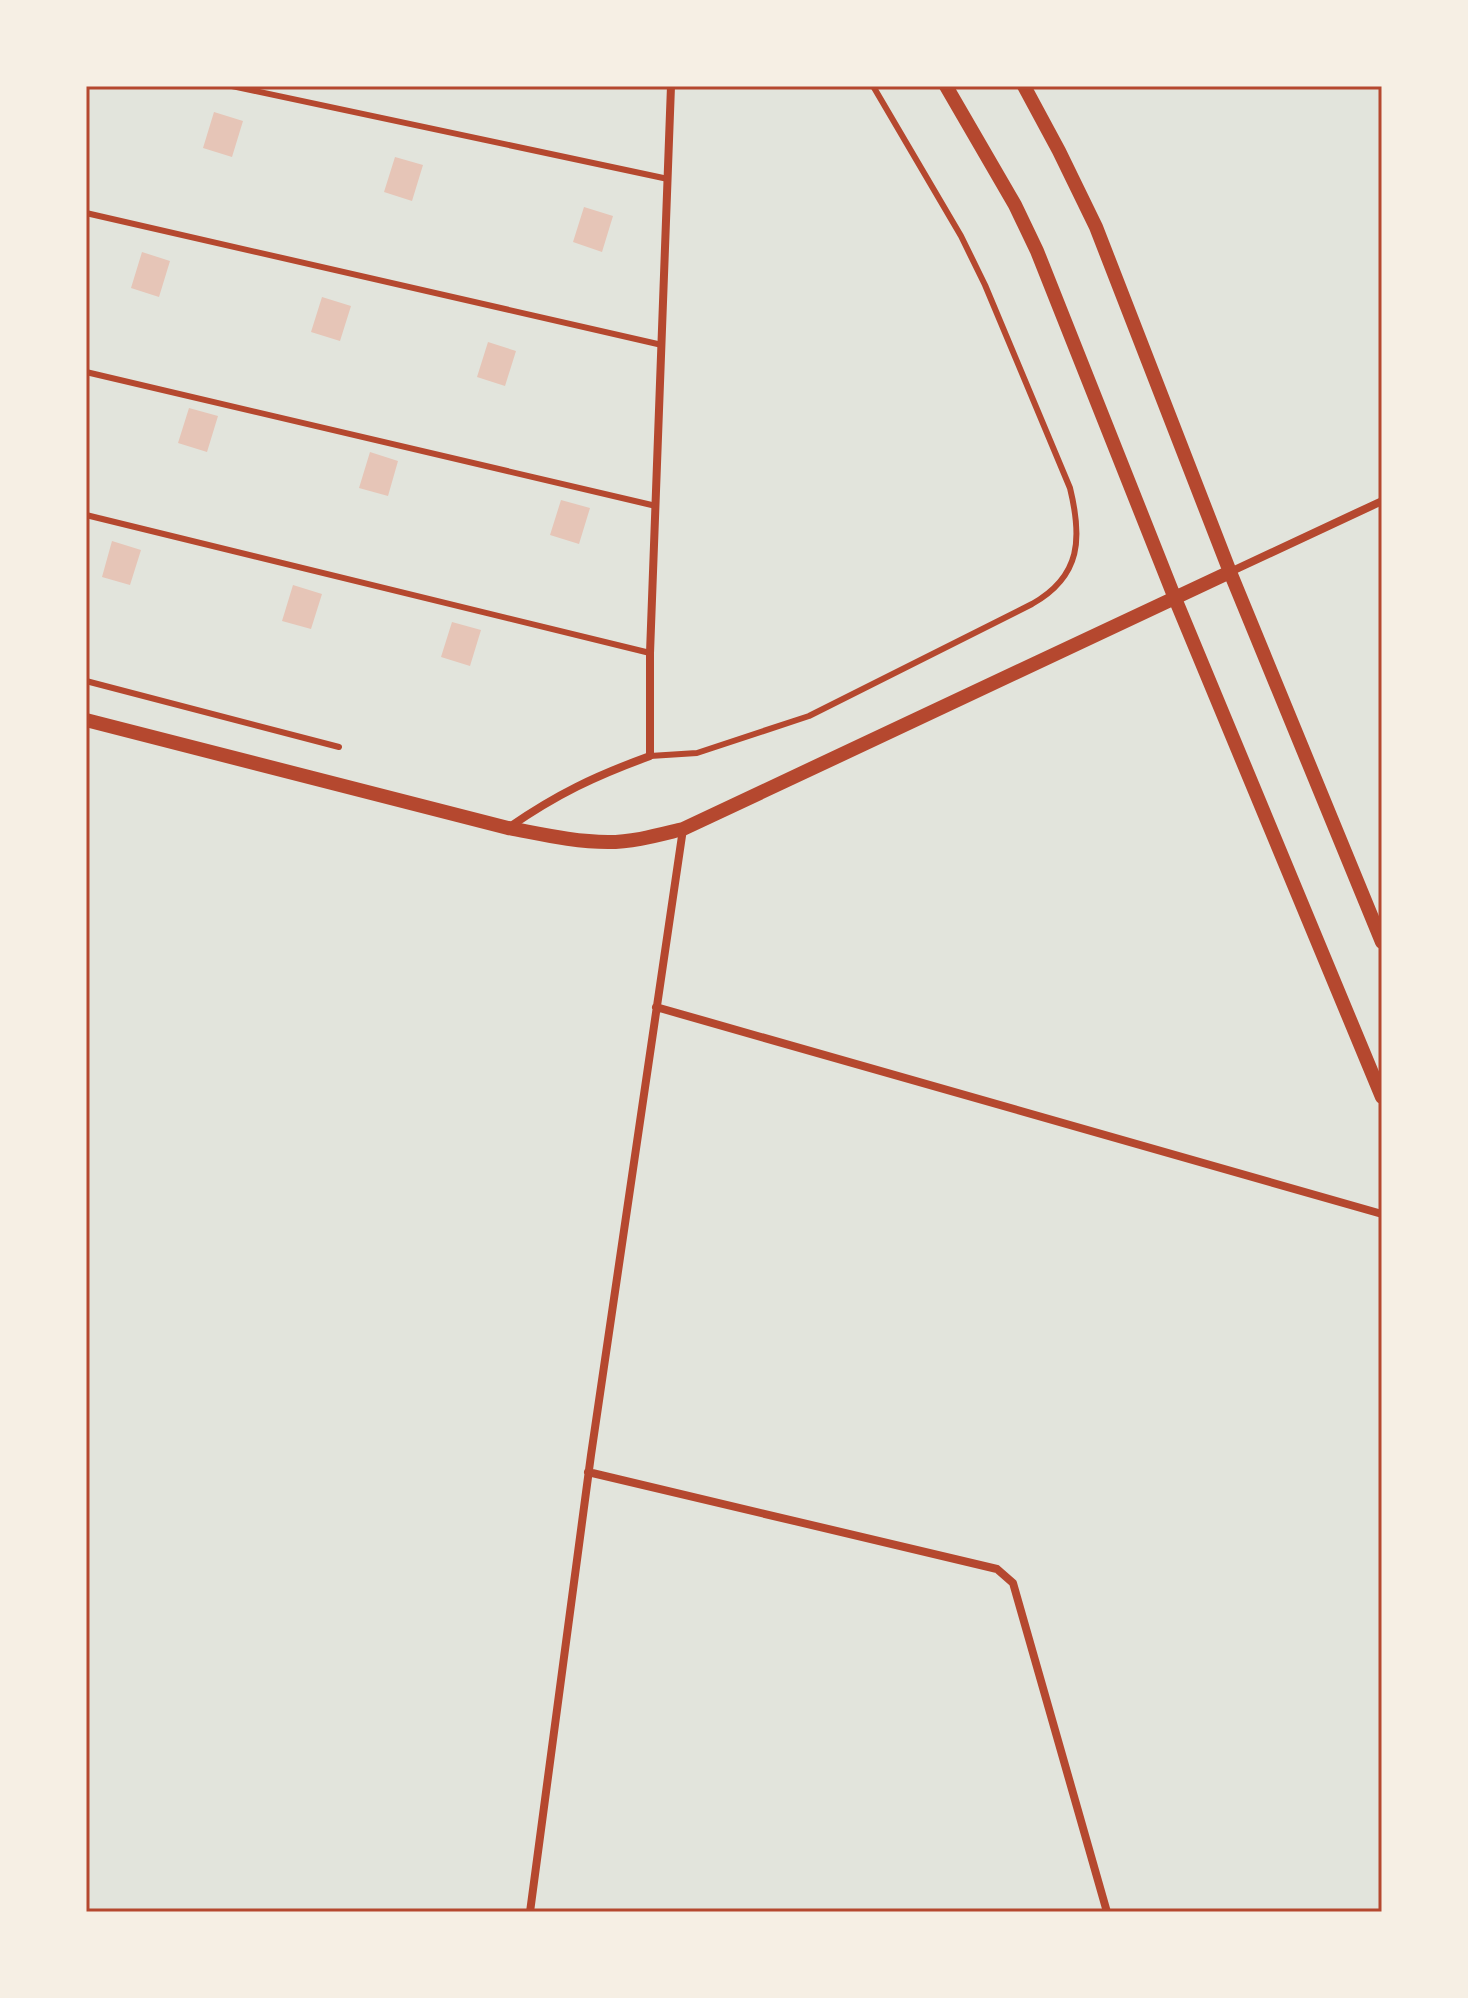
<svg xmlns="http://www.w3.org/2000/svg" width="1468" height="1998" font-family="Roboto,sans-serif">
	<rect width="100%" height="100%" fill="#f6efe4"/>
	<path fill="#e2e4dc" d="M86 86H1382V1912H86Z"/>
	<path fill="#e6c5b7" d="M214 112 243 121 232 157 203 148Z
		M395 157 423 165 412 201 384 192Z
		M584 207 613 216 602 252 573 242Z
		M142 252 170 261 159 297 131 288Z
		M322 297 351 306 340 341 311 332Z
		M488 342 516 351 505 386 477 377Z
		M189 408 218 416 207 452 178 443Z
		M370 452 398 461 388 496 359 488Z
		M561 500 590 508 579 544 550 535Z
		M112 541 141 550 130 585 102 577Z
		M293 585 322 594 311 629 282 621Z
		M452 622 481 630 470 666 441 657Z"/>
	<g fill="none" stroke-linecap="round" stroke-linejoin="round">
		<path stroke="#b5482f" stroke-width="6" d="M232 86 668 179
			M86 213 662 345
			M86 372 656 506
			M86 515 650 653
			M86 681 339 747
			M650 756 697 753 809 716 1032 604C1082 576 1082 537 1070 488L985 285 961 236 873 86"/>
		<path stroke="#b5482f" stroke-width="8" d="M1230 572 1382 501
			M508 828C557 794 595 776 650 756V653L671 86
			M656 1007 1382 1214
			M588 1472 997 1569 1013 1583 1107 1912
			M530 1912 591 1455 683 829"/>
		<path stroke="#b5482f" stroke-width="14" d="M946 86 1015 205 1037 251 1174 596 1382 1097
			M1024 86 1059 151 1096 227 1230 572 1382 942
			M86 720 508 828C541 834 574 842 608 842 634 842 658 835 683 829L1230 572"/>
	</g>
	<rect width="1468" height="1998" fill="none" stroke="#f6efe4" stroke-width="176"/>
	<rect x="88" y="88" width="1292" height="1822" fill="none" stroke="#b5482f" stroke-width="3"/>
</svg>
